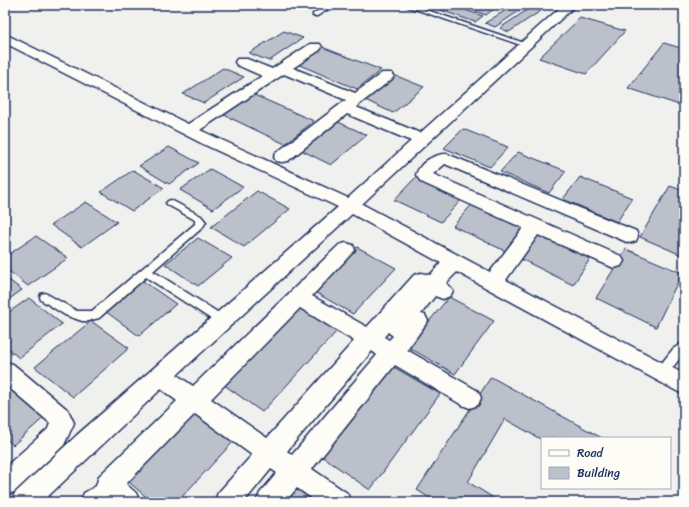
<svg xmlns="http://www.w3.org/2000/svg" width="689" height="507" font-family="Sriracha,sans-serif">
	<rect width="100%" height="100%" fill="#f0f0ee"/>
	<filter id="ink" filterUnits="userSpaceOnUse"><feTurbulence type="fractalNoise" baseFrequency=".025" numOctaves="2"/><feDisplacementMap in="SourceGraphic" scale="8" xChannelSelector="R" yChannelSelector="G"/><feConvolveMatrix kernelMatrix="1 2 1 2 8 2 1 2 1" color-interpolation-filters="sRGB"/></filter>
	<g filter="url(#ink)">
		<path fill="#bbc0ca" stroke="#1b2f5e" d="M426 5H450L483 16 475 22Z
			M458 5H483L494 9 486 15Z
			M514 5H528L495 27 485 23Z
			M533 6 542 10 509 32 500 28Z
			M580 18 625 31 586 74 539 58Z
			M284 31 303 38 269 61 249 53Z
			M664 43 684 49V103L682 106 628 88Z
			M322 47 381 70 357 89 297 64Z
			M223 68 244 77 204 103 183 94Z
			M394 75 424 87 393 113 363 99Z
			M252 94 314 121 285 144 222 114Z
			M336 121 367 135 331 165 299 149Z
			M463 129 508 147 490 167 444 148Z
			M169 147 199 163 169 184 139 166Z
			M518 152 566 171 549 193 500 172Z
			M210 169 243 187 213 209 180 190Z
			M133 170 164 188 132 211 101 192Z
			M416 177 462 199 441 222 394 200Z
			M580 177 632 198 617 222 563 199Z
			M670 186 684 191V256L640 237Z
			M257 191 290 209 244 247 211 227Z
			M86 202 117 222 82 247 51 225Z
			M474 202 524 225 505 251 453 226Z
			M537 231 592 256 573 285 517 257Z
			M36 236 68 258 28 286 5 268V257Z
			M198 238 232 258 198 286 165 264Z
			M357 247 396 268 353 314 313 291Z
			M626 249 682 273 656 327 596 298Z
			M5 277 22 290 5 302Z
			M143 281 176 304 139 336 105 311Z
			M449 297 494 321 455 374 408 347Z
			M29 298 62 324 19 358 5 346V315Z
			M297 306 337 331 262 412 220 382Z
			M91 321 129 348 73 397 35 367Z
			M392 366 440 394 370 490 320 455Z
			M5 376 49 413 13 445 5 438Z
			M491 377 602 438H542V440L505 419 468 482 500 502H436L417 490Z
			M190 410 233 442 177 502H152L123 477Z
			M296 487 316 502H283Z"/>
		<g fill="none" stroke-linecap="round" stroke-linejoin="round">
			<defs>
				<path id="service" d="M327 5H335L317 16H313V14Z
					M403 5H412L530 45 524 46Z
					M171 200 201 216 206 222 202 228 153 271 225 317 226 320 225 323 221 324 217 323 146 277 99 318 88 321H82L65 315 41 300 40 297 41 294 45 293 77 311H92L195 224V220L168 205 166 203 168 201Z
					M684 342V353L665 377 661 378 657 377 655 373 657 369 673 349Z"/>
				<path id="minor" d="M563 5H576L362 204 490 272 523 228 421 182 416 175C420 162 434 154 447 154L636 231 638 236 636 241 629 243 445 164 433 174 621 256 624 261 621 266 614 268 538 235 506 280 684 374V395L457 272 446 283 453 291 450 296 443 299 435 296 421 314 425 315 428 321 407 350 478 391 481 398 478 405 470 408 462 405 395 365 312 469 347 493 351 502H317L297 488 285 502H256L260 493 277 473 271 469 244 502H214L218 493 252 455 195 414 126 484 136 493 140 502H80L84 493 96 486 99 476 177 401 161 389 42 502H11L15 493 77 435 338 207 203 144 5 43V34L188 124 262 76 237 65 235 62 237 59H247L272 69 310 44H320L322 47 320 50 293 68 355 93 382 73H392L394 76 392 79 356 107 420 133ZM284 74 346 100 276 153 274 157 276 161 282 162 288 161 347 114 411 141 348 198 200 130ZM352 214 441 263 430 275 421 273 414 275 367 327 312 296 355 250 353 245 346 243 339 245 193 386 177 375ZM300 308 354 341 267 438 211 399ZM388 332 393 336 389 340 384 337ZM372 351 377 355 292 455 287 451Z
					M5 362 13 364 68 410 74 423 64 445 14 492 5 495V467L48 429 50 423 5 384Z"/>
			</defs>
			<use href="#service" stroke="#1b2f5e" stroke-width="3"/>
			<use href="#minor" stroke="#1b2f5e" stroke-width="3"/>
			<use href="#service" fill="#fdfcf7" fill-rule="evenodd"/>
			<use href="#minor" fill="#fdfcf7" fill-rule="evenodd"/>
		</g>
	</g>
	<rect width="689" height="507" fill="none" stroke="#fdfcf7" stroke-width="20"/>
	<rect x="10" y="10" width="669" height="487" fill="none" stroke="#1b2f5e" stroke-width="1.5" filter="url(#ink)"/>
	<rect x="541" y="437" width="130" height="52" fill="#fdfcf7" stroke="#a3aaba"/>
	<rect x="549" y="450" width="20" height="6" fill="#fdfcf7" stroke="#a3aaba"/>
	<text x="577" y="457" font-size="12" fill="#1b2f5e">Road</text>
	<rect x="549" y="467" width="20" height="12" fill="#bbc0ca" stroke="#a3aaba"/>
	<text x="577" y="477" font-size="12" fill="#1b2f5e">Building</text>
</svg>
